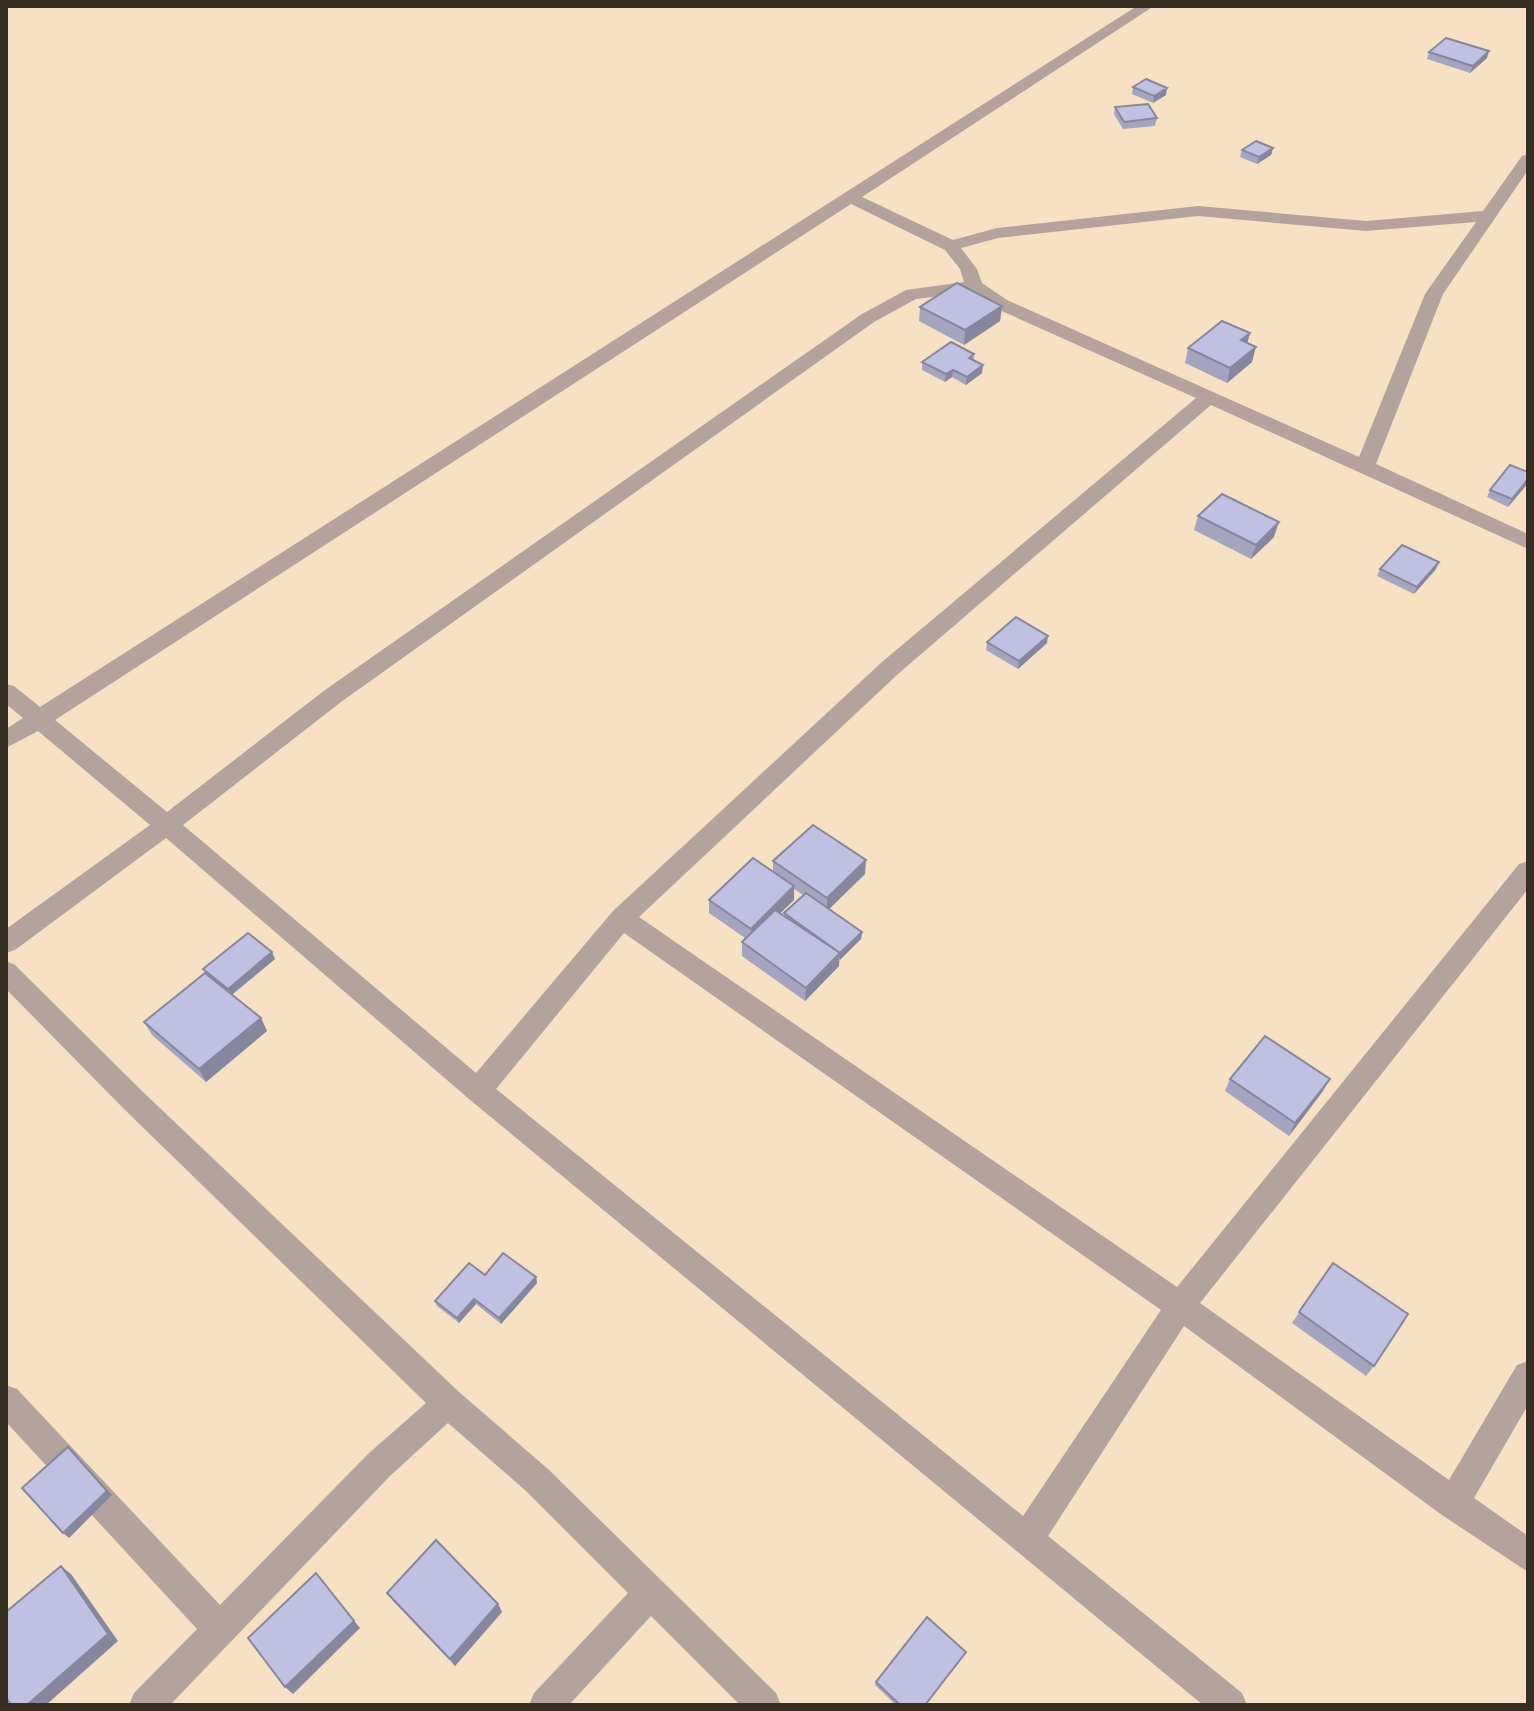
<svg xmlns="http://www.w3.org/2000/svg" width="1534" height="1711" font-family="'DM Sans',sans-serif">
	<rect width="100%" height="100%" fill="#f8e0c2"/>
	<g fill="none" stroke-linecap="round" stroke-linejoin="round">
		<path fill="#b3a39c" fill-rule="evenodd" d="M1137 6H1154L862 197 953 240 997 228 1198 206 1366 221 1483 211 1522 156 1528 154V170L1443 294 1376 464 1528 534V549L1211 405 898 674 639 917 1177 1287 1519 864 1528 861V889L1200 1303 1449 1480 1517 1365 1528 1361V1405L1474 1498 1528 1536V1572L1442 1515 1184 1326 1048 1536 1242 1693 1247 1705H1203L469 1099 166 838 15 950 6 953V929L150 825 38 731 6 748V729L23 718 6 704V684L14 686 40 707ZM851 204 945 250 960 269 964 282 906 290 862 314 325 690 167 812 55 720ZM1198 216 1366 231 1476 222 1425 294 1359 457 1007 300 982 283 977 269 961 248 998 238ZM971 292 995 308 1196 398 882 662 613 911 476 1073 183 825 341 702 874 322 916 299ZM624 933 1161 1310 1023 1516 496 1089Z
			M6 961 15 965 143 1092 459 1392 548 1469 776 1693 781 1705H740L651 1616 569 1705H529L534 1693 628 1593 526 1491 448 1423 390 1476 170 1705H129L134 1693 197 1629 6 1422V1385L17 1389 220 1605 368 1454 426 1403 123 1108 6 989Z"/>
	</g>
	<path fill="#a5a5c2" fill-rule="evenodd" d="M1429 52 1487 58 1470 73 1427 59Z
		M1133 87 1166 95 1153 103 1132 94Z
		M1115 107 1157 118 1155 126 1123 129 1114 114Z
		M1273 148 1271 155 1257 164 1240 157 1242 150Z
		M1002 306 1000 321 964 345 919 321 920 307Z
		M1250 333 1247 343 1252 362 1227 383 1185 363 1188 348Z
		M974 354V360L982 373 966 385 952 377 945 382 922 370V362Z
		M1528 472V483L1508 507 1487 497 1490 490Z
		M1198 516 1274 537 1251 559 1194 530Z
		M1380 569H1436L1414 594 1377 576Z
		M987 642 1047 643 1018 669 986 650Z
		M773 861 865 874 829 909 862 932 861 939 839 959V966L805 1001 742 956V942L745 938 709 913V900L773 872ZM794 889 803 895 784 913V915L780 913 794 900Z
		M275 959 232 995 261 1018 267 1031 206 1082 152 1035 144 1022 205 973 203 969Z
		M1230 1079 1323 1091 1289 1136 1225 1091Z
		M1333 1263 1374 1366 1366 1376 1292 1323Z
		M485 1275 536 1277 537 1283 501 1324 476 1304 459 1323 437 1306 435 1301Z
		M387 1593 498 1604 502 1612 455 1666 393 1601Z
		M964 1655 926 1705H896L875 1685 876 1682Z"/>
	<path fill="#86869e" d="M1489 51 1487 58 1470 73 1473 66Z
		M1167 88 1166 95 1153 103 1154 96Z
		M1273 148 1271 155 1257 164 1259 157Z
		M1002 306 1000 321 964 345 965 330Z
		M1250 333 1246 348 1241 340Z
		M1256 347 1252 362 1227 383 1230 368Z
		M983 365 982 373 966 385 967 377Z
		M953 370 952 377 945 382 946 374Z
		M1528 479V483L1508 507 1512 499Z
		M1279 522 1274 537 1251 559 1256 545Z
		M1439 562 1436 569 1414 594 1417 587Z
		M1048 636 1047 643 1018 669 1019 661Z
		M866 860 865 874 827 911V898Z
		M794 886V900L751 942V929Z
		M862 932 861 939 840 960V953Z
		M272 952 275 959 231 995 228 989Z
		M840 953 839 966 805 1001 806 988Z
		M261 1018 267 1031 206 1082 199 1069Z
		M1330 1079 1323 1091 1289 1136 1295 1123Z
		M536 1277 537 1283 501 1324 499 1318Z
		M474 1299 476 1304 459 1323 457 1318Z
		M73 1452 112 1495 69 1538 63 1533Z
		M61 1566 71 1574 118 1641 46 1705H27Z
		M316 1573 360 1628 293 1694 285 1687Z
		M498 1604 502 1612 455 1666 450 1659Z"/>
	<path fill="#c0c0e2" stroke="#86869e" stroke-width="2" d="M1446 38 1489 51 1473 66 1429 52Z
		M1146 79 1167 88 1154 96 1133 87Z
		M1148 104 1157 118 1124 122 1115 107Z
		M1256 141 1273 148 1259 157 1242 150Z
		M957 283 1002 306 965 330 920 307Z
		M1222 321 1250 333 1241 340 1256 347 1230 368 1188 348Z
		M951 342 974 354 969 358 983 365 967 377 953 370 946 374 922 362Z
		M1510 465 1528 472V479L1512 499 1490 490Z
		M1222 494 1279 522 1256 545 1198 516Z
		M1402 545 1439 562 1417 587 1380 569Z
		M1016 617 1048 636 1019 661 987 642Z
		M813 825 866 860 827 898 773 861Z
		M753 858 794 886 751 929 709 900Z
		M806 893 862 932 840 953 784 913Z
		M775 910 840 953 806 988 742 942Z
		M248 933 272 952 228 989 203 969Z
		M205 973 261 1018 199 1069 144 1022Z
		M1265 1036 1330 1079 1295 1123 1230 1079Z
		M503 1253 536 1277 499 1318 474 1299 457 1318 435 1301 469 1263 485 1275Z
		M1333 1263 1408 1314 1374 1366 1299 1312Z
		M68 1447 107 1491 63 1533 22 1488Z
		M436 1540 498 1604 450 1659 387 1593Z
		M61 1566 108 1634 27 1705H11L6 1697V1612Z
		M316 1573 354 1621 285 1687 248 1638Z
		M927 1617 966 1652 925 1705H900L876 1682Z"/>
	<rect width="1534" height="1711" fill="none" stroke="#372e22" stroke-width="16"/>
</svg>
